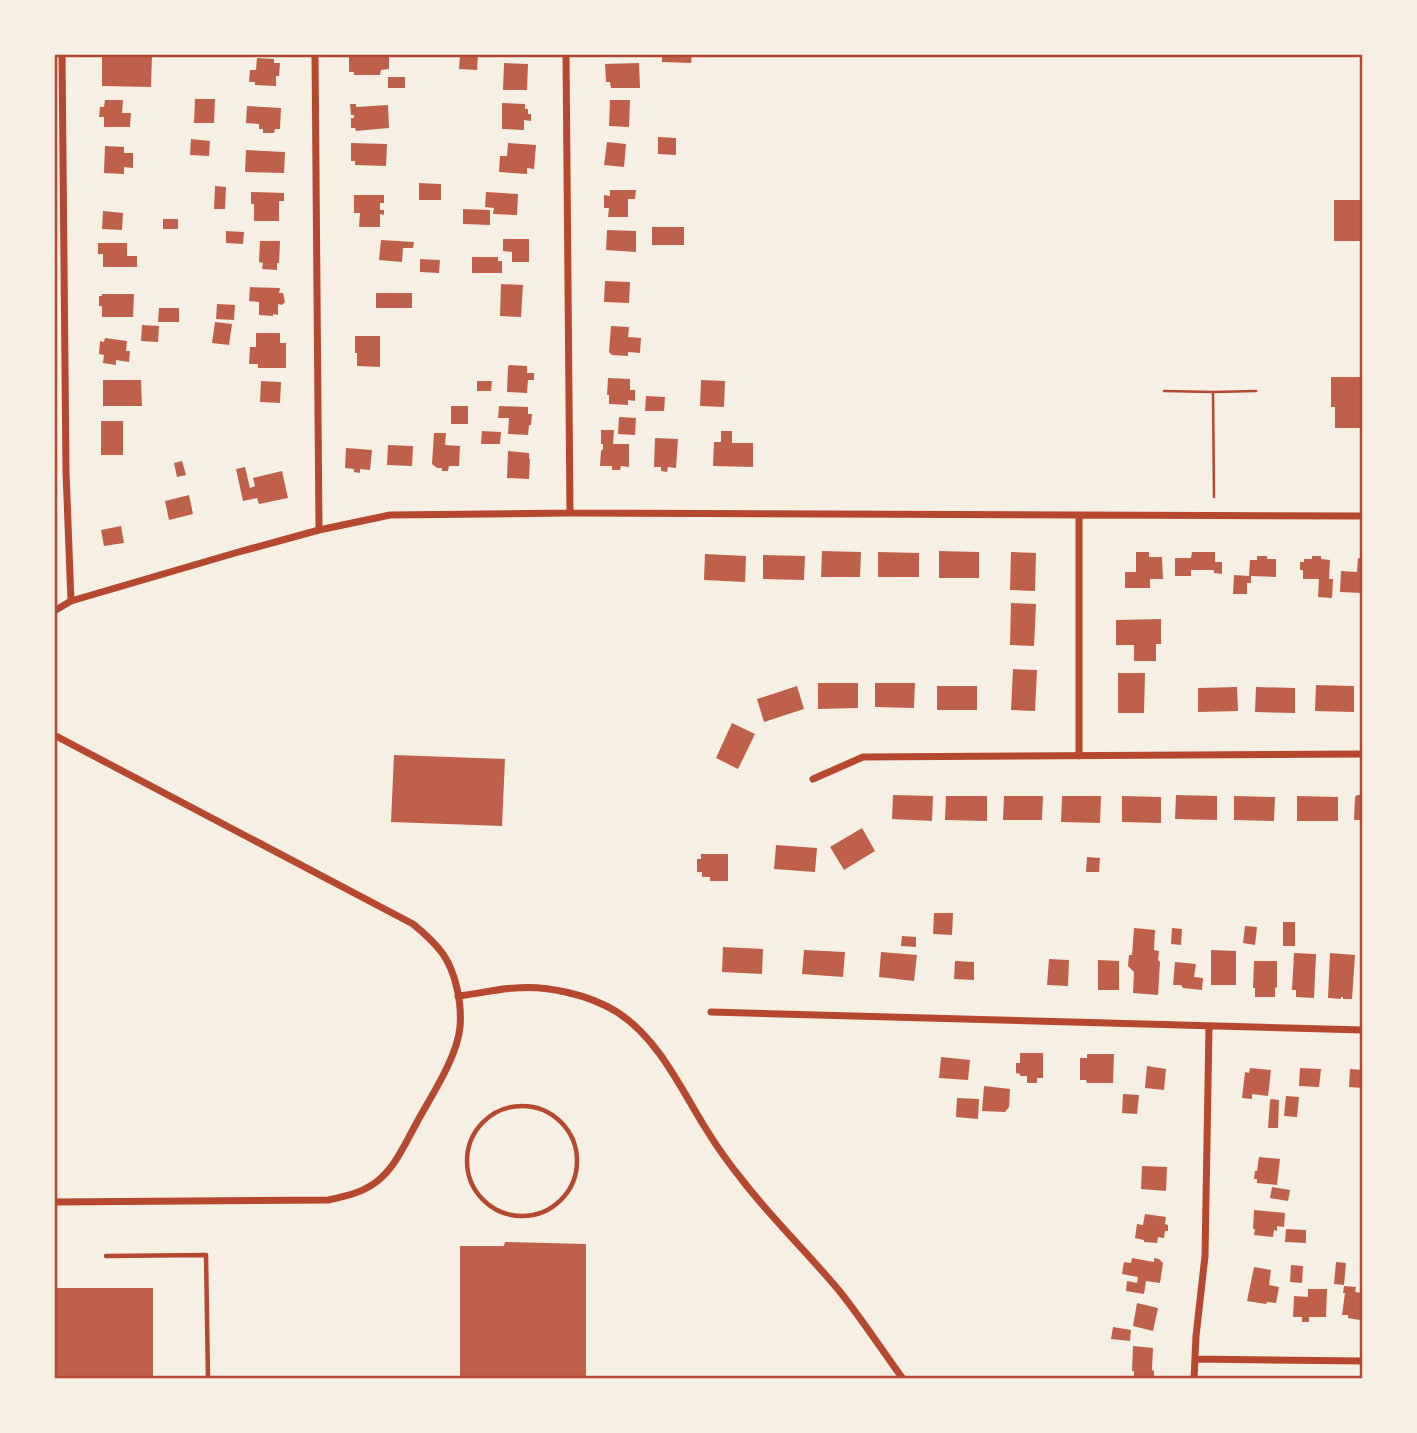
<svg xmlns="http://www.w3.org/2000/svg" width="1417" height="1433" font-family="'Roboto Condensed',sans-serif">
	<rect width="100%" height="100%" fill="#f6efe4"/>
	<path fill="#bf614a" d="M102 54H152L151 87 102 86Z
		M349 54H389V69L381 70 380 75H354V72H349Z
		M460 54H478L477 70 459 69Z
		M662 54H692L691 63 662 62Z
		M257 58 274 59V63H280L279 76H276V86L255 85V82H249L250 70H256Z
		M504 63 528 64 527 90H503Z
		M639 63 640 88H611L610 82H606L605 64Z
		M388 77H405V88H388Z
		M195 99H215L214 123H194Z
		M105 100H123L122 113H131L130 127H104V117H99L100 107H104Z
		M610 100H630L629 127 609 126Z
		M502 103 525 104V109H528V114H531V121L524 120V130L502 129Z
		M350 104H356V107L388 105 389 128 356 131 355 128H351V118H354V115H351Z
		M247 106 281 108 280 129H275L274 133H263V129H259V124L246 123Z
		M658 137 676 138V155L658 154Z
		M191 139 210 141 209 156 190 155Z
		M607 142 626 144 624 167 604 165Z
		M351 143 387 144 386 166 355 165V161H351Z
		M508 143 536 145 534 169 527 168V174L499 172 500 156H507Z
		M105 146 124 147V153H133V168L124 167V174L104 173Z
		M246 150 285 152 284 173 245 172Z
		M419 183 441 184V200H419Z
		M215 186 226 187 225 209H214Z
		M610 190H636L635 199H628V217H608L609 208H604V195L610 196Z
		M251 192 284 193V201H279V221H254V204H251Z
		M486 192 518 194 517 215 493 214 494 208 485 207Z
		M354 195H384V203H380V210H384V215L380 214V227H359L360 213H354Z
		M1334 200H1363V241H1334Z
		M463 209 490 210V225L463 224Z
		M103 211 123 213 122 230 102 229Z
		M163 219H178V229H163Z
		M652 227H684V245H652Z
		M607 230 636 231V252L606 250Z
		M226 231 244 232 243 244 226 243Z
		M503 239H529V262H512V252L503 251Z
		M381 240 414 242 413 248H403L402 262 379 260Z
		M260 241H280L279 263H277V270L262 269 263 263 259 262Z
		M98 243H127V256H137V267H103V254H98Z
		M472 257H498V261H502V273H472Z
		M420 259 440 260 439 273 420 272Z
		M605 281 630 282 629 303 604 302Z
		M501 284 523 285 521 317 500 316Z
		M250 287 280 288 279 293H283L285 302 282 305 278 304V315L273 314V316L259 315V302L249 301Z
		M376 293H412V308H376Z
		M102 294H134L133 317H102V306H99V296H102Z
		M217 304 235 305 234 320 216 319Z
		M159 308H179V322H158Z
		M215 322 232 324 229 345 212 343Z
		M142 325 159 326 158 342 141 341Z
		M611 326 629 327 628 337 641 338 640 353 628 352V356L612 355 609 352Z
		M256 333H280V343H286V368H258V364H249L250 347H256Z
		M355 336H380V367L357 366V353H355Z
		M105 338 127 341 126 351H130L129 362 116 360V365L103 363 104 355 99 354 100 341 104 342Z
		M509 365 527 366V373H534V380H528L527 393 507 392 508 367Z
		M1331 377H1363V428H1335V407H1331Z
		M608 378 630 379V390H635V401L628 400V405L609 404V395H607Z
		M103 380H141L142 406H103Z
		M701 380 725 381 724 407 700 406Z
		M261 381 281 382 280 403 260 402Z
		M477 381H492L491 391H477Z
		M646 396 665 397 664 411H645Z
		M451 406H468V424H451Z
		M499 406 528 407V414H532L531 425H529L528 435 508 434 509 418H498Z
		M619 417 636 418 635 435 618 434Z
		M101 421H123V455H101Z
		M601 430H614L613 444H629V467L621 466 620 470H612V466H600L601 451 603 449V444H601Z
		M482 431 501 432 500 444H481Z
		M721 431H732V443H753V467L713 466 714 442H721Z
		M434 433H446L445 445 460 446 459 466H449L448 471H442V468H437L432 464Z
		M655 438 678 439 676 468 668 467 667 472 661 471V467H654Z
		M388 445 413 446 412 466 387 465Z
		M346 448 372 450 370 470 360 469V473L354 472V469L345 468Z
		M508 451 529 453V459H530L529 479 507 478Z
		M182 461 186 475 177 477 174 463Z
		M245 467 250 488 255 486 253 478 282 471 288 498 259 504 257 498 243 501 236 469Z
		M189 495 193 514 169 520 165 501Z
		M121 526 124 543 104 546 101 530Z
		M822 551 861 552 860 577H821Z
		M939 551 979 552V578H939Z
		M878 552 919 553V577H878Z
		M1011 552 1036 553 1035 591 1010 590Z
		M1136 552H1149V557H1162L1163 579H1150V588H1125V572H1136Z
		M1192 552H1215V562H1222V574L1214 573V570H1191V576H1175V558H1191Z
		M705 554 746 556 745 582 704 580Z
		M763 555 805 556 804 580 763 579Z
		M1257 556H1267V559H1276V577L1251 576V583H1247V594H1233L1234 575 1249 576 1250 560H1257Z
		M1312 556H1321V559L1330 560 1329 579H1333L1332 598 1318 597 1319 579H1303V570H1300V562H1304V559H1312Z
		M1358 558 1363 559 1362 593 1340 592 1341 571 1357 572Z
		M1011 603 1036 604 1034 646 1010 645Z
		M1161 619V644H1156V661H1134V645H1116V620Z
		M1013 669 1037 670 1035 711 1011 710Z
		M1118 673H1145L1144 713H1118Z
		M818 683H858V708L818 709Z
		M875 683H915L914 708 875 707Z
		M1316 685 1354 686V712L1315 711Z
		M797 686 804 709 764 722 757 699Z
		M937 686H977V710H937Z
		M1237 687 1238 711 1198 712V688Z
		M1256 687 1295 688V713L1255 712Z
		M732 723 755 734 738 769 716 758Z
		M394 755 505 759 502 826 391 822Z
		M893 795 933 796 932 821 892 819Z
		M1176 795 1217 796V820L1175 819Z
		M1357 795H1363V820H1354L1355 797Z
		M946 796H987V821L945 820Z
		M1004 796H1043L1042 820H1003Z
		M1062 796H1101L1100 823 1061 822Z
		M1122 796 1161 797V823L1122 822Z
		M1234 796 1275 797 1274 821 1234 820Z
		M1297 796 1338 797V821H1297Z
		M862 828 875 851 844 870 830 847Z
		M776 845 817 848 815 872 774 869Z
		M701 854H728V881H710V877H702V872H697V859H701Z
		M1087 857 1100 858 1099 872H1086Z
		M934 913H953L952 935 933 934Z
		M1283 922H1295V946H1283Z
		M1245 926 1257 927 1255 945 1243 943Z
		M1134 928 1155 930 1154 950 1159 951 1158 960 1160 962 1158 995 1133 993 1134 972 1128 966 1129 955H1132Z
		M1172 928 1182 929 1181 945 1171 944Z
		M902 936 916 937V947L901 946Z
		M723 947 763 949 762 974 722 972Z
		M804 950 845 952 843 977 802 974Z
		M1211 950 1236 951V985H1211Z
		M881 952 917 955 914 981 879 977Z
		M1294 953 1316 954 1314 998 1296 997V990H1292Z
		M1330 953 1355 955 1352 999H1343V997H1341V999L1328 998Z
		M1049 959 1069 960 1068 986 1047 985Z
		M1098 960 1119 961V990H1098Z
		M955 961 974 962V980L954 979Z
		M1254 961H1277V987L1275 988V997H1255V988H1253Z
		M1175 962 1196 964 1194 977 1203 978 1202 990 1183 988 1181 985H1173Z
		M1020 1053H1043V1078H1037V1083H1027V1076H1020V1074L1016 1073V1063H1020Z
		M1087 1054H1114L1113 1083H1087L1086 1080H1080V1058H1087Z
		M941 1057 970 1060 968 1080 939 1078Z
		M1147 1066 1166 1069 1164 1090 1145 1088Z
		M1250 1068 1271 1070 1268 1096 1252 1094V1099L1242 1098 1245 1072 1249 1073Z
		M1300 1068 1321 1069 1319 1087 1299 1086Z
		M1350 1069 1363 1070V1088L1349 1087Z
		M984 1086 1010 1089 1009 1107 1005 1112 982 1111Z
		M1123 1094 1139 1095 1137 1114 1122 1113Z
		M1286 1096 1299 1097 1297 1117 1284 1116Z
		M957 1098 979 1099 978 1119 956 1117Z
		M1272 1099 1279 1100 1278 1128H1268L1270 1100Z
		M1259 1157 1280 1159 1277 1185 1257 1183V1179H1254L1255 1171H1257Z
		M1142 1166 1167 1167 1166 1191 1141 1189Z
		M1272 1187 1290 1190 1288 1201 1270 1198Z
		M1254 1210 1285 1213 1284 1227 1277 1226V1231L1274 1230 1273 1237 1254 1235 1255 1229H1253Z
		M1145 1214 1166 1217 1165 1224 1168 1225V1231H1165L1164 1238 1158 1237 1157 1243 1144 1242V1240L1135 1238 1137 1224 1143 1225Z
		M1286 1229 1306 1230V1243L1285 1242Z
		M505 1242 586 1244V1379H460V1246H504Z
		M1132 1258 1154 1262V1258L1159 1259 1163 1263 1160 1283 1146 1281 1144 1294 1126 1291 1127 1281 1137 1283 1138 1277 1122 1274 1124 1262 1131 1263Z
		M1336 1262 1346 1263 1344 1285 1334 1284Z
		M1291 1265 1303 1266 1302 1283 1290 1282Z
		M1254 1267 1271 1270 1269 1285 1279 1287 1276 1303 1267 1302 1266 1304 1247 1301Z
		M1344 1286 1356 1287 1355 1292 1363 1293V1314L1360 1320 1348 1318V1315H1342L1345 1293H1343Z
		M54 1288H153V1379H54Z
		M1308 1289H1327L1326 1317H1309V1322H1302V1317H1293L1294 1296 1308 1297Z
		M1137 1303 1158 1308 1153 1331 1133 1326Z
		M1113 1327 1131 1330 1130 1341 1111 1339Z
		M1133 1346 1153 1348 1152 1370 1154 1371V1376H1151V1379H1134V1371H1132Z"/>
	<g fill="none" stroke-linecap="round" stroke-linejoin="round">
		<path stroke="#b5482f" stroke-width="2.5" d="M1164 391 1213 392
			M1214 497 1213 392 1256 391"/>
		<path stroke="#b5482f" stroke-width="4.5" d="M467 1161a55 55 0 1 1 110 0a55 55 0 1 1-110 0Z
			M106 1256 206 1255 208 1379"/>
		<path stroke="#b5482f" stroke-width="7" d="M62 54 66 472 71 601
			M315 54 319 530
			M566 54 570 513
			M1079 515V756
			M54 611 71 601 235 553 319 530 390 515 570 513 1363 516
			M54 735 413 924C424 933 435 943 443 954 456 973 462 1004 460 1027 457 1058 431 1096 416 1124 406 1142 397 1163 381 1178 366 1192 347 1196 328 1200L54 1202
			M813 779 863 757 1363 754
			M458 996C477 994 496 989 515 988 547 985 590 995 617 1012 659 1039 681 1089 706 1129 717 1147 730 1165 743 1181 773 1220 810 1255 841 1293 863 1321 882 1350 903 1379
			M711 1012 1363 1030
			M1195 1359 1363 1361
			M1194 1379 1196 1336 1205 1256 1209 1027"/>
	</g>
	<rect width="1417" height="1433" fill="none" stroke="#f6efe4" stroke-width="112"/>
	<rect x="56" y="56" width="1305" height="1321" fill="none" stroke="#b5482f" stroke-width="2.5"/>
</svg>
